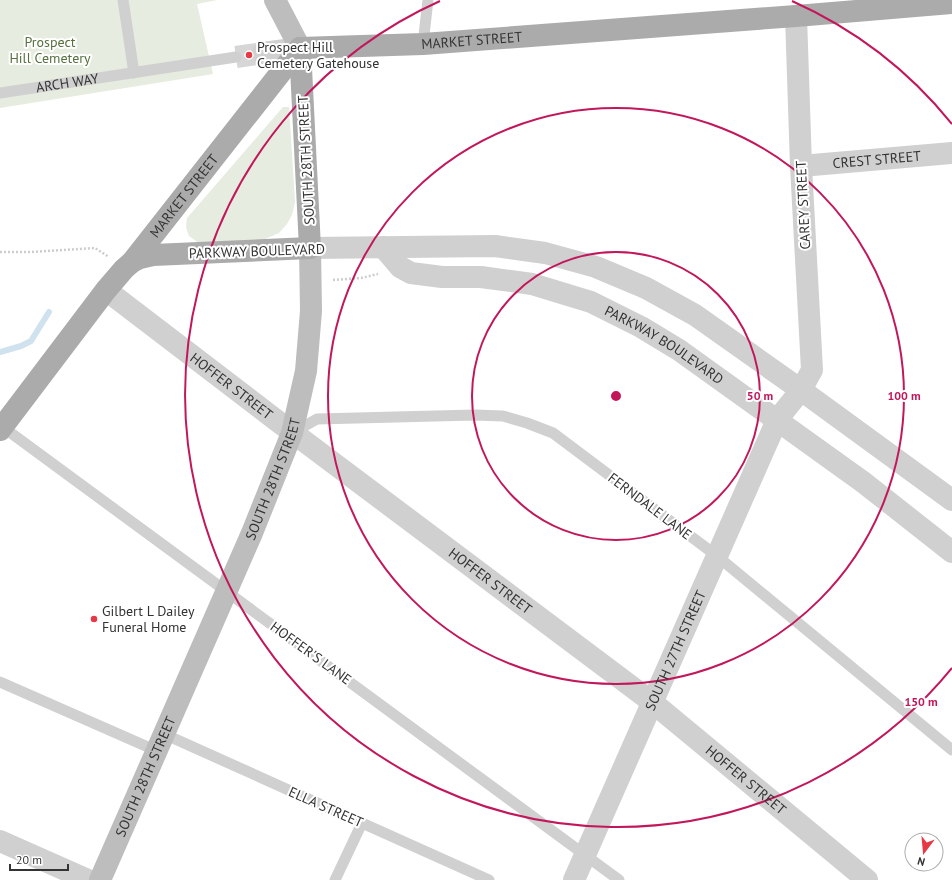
<svg xmlns="http://www.w3.org/2000/svg" width="952" height="880" font-family="'PT Sans',sans-serif">
	<rect width="100%" height="100%" fill="#fff"/>
	<path fill="#e6ecdf" d="M0 0H217L197 4 213 74 0 108Z
		M283 107H289L295 202 292 215 287 224 279 233 260 241 200 244 189 236 186 227 187 218Z"/>
	<g fill="none" stroke-linecap="round" stroke-linejoin="round">
		<path stroke="#cfe2ee" stroke-width="6" d="M0 352 21 346 31 341 49 312"/>
		<path stroke="#d6d6d6" stroke-width="22" stroke-dasharray="22 11" stroke-linecap="butt" d="M236 57 263 53"/>
		<path stroke="#cdcdcd" stroke-width="2.5" stroke-dasharray="2 2" stroke-linecap="butt" d="M0 252H31L95 248 109 257
			M333 280 361 278 378 274"/>
		<g stroke="#d0d0d0" stroke-width="11">
			<path d="M123 0 134 73"/>
			<path d="M423 44 428 0"/>
			<path id="s1" d="M0 93 236 57"/>
			<path d="M0 425 619 880"/>
			<path d="M292 433 317 419 475 415 503 416 527 423 553 433 717 556 952 750"/>
			<path d="M0 682 157 751"/>
			<path d="M164 734 489 880"/>
			<path d="M335 880 362 823"/>
		</g>
		<g stroke="#d0d0d0" stroke-width="22">
			<path d="M263 53 300 48"/>
			<path id="s2" d="M801 166 952 153"/>
			<path id="s3" d="M383 247 400 267 411 273 442 277H481L532 284 591 302 641 327 679 350 863 482 952 552"/>
			<path d="M310 248 495 246 545 253 596 267 646 288 695 315 801 390 952 500"/>
			<path id="s4" d="M106 290 276 420 652 702 867 880"/>
			<path d="M0 841 88 880"/>
			<path id="s5" d="M574 880 777 420 801 390 812 370 801 166 796 16"/>
		</g>
		<g stroke="#bdbdbd" stroke-width="22">
			<path d="M275 0 300 48"/>
			<path id="s6" d="M100 880 252 533 292 433 306 371 311 311 310 248"/>
		</g>
		<g stroke="#ababab" stroke-width="22">
			<path id="s7" d="M300 48 423 44 796 16 952 3"/>
			<path d="M132 262 140 258 153 255 310 248 300 48"/>
			<path id="s8" d="M0 430 106 290 124 269 132 262 300 48"/>
		</g>
	</g>
	<g fill="none" stroke="#c2185b" stroke-width="2">
		<circle cx="616" cy="396" r="144"/>
		<circle cx="616" cy="396" r="288"/>
		<path d="M952 668A432 432 0 1 1 440 1M792 1A432 432 0 0 1 952 124"/>
	</g>
	<g fill="#e63946" stroke="#fff" stroke-width="1.5">
		<circle cx="249" cy="55" r="4"/>
		<circle cx="94" cy="619" r="4"/>
	</g>
	<g text-anchor="middle" stroke-width="4" stroke-linejoin="round" paint-order="stroke">
		<g font-size="14" fill="#333" stroke="#fff">
			<text dy="5" stroke="none"><textPath href="#s7" startOffset="172">MARKET STREET</textPath></text>
			<text dy="5" stroke="none"><textPath href="#s1" startOffset="68">ARCH WAY</textPath></text>
			<text dy="5" stroke="none"><textPath href="#s2" startOffset="76">CREST STREET</textPath></text>
			<text transform="translate(306 160) rotate(-93)" y="5">SOUTH 28TH STREET</text>
			<text dy="5" stroke="none"><textPath href="#s8" startOffset="298">MARKET STREET</textPath></text>
			<text transform="translate(803 205) rotate(-93)" y="5">CAREY STREET</text>
			<text transform="translate(257 251) rotate(-2)" y="5">PARKWAY BOULEVARD</text>
			<text dy="5" stroke="none"><textPath href="#s3" startOffset="307">PARKWAY BOULEVARD</textPath></text>
			<text dy="5" stroke="none"><textPath href="#s4" startOffset="158">HOFFER STREET</textPath></text>
			<text dy="5" stroke="none"><textPath href="#s6" startOffset="437">SOUTH 28TH STREET</textPath></text>
			<text transform="translate(650 506) rotate(37)" y="5">FERNDALE LANE</text>
			<text dy="5" stroke="none"><textPath href="#s4" startOffset="482">HOFFER STREET</textPath></text>
			<text dy="5" stroke="none"><textPath href="#s5" startOffset="251">SOUTH 27TH STREET</textPath></text>
			<text transform="translate(311 653) rotate(36)" y="5">HOFFER'S LANE</text>
			<text dy="5" stroke="none"><textPath href="#s6" startOffset="113">SOUTH 28TH STREET</textPath></text>
			<text dy="5" stroke="none"><textPath href="#s4" startOffset="806">HOFFER STREET</textPath></text>
			<text transform="translate(326 807) rotate(24)" y="5">ELLA STREET</text>
		</g>
		<g font-size="14" fill="#56703f" stroke="#fff">
			<text x="50" y="47">Prospect<tspan x="50" dy="16">Hill Cemetery</tspan></text>
		</g>
		<g font-size="14" fill="#333" stroke="#fff" text-anchor="start">
			<text x="257" y="52">Prospect Hill<tspan x="257" dy="16">Cemetery Gatehouse</tspan></text>
			<text x="102" y="616">Gilbert L Dailey<tspan x="102" dy="16">Funeral Home</tspan></text>
		</g>
	</g>
	<circle cx="616" cy="396" r="6" fill="#c2185b" stroke="#fff" stroke-width="2"/>
	<g font-size="12" text-anchor="middle" font-weight="bold" fill="#c2185b" stroke="#fff" stroke-width="4" stroke-linejoin="round" paint-order="stroke">
		<text x="760" y="400">50 m</text>
		<text x="904" y="400">100 m</text>
		<text x="921" y="706">150 m</text>
	</g>
	<g transform="translate(924 852) rotate(196)"><circle r="19" fill="#ffffff" stroke="#adadad"/>
	<path d="M0-3L7 15L0 10L-7 15Z" fill="#e63946"/>
	<text y="-6" font-size="11" font-weight="bold" text-anchor="middle" fill="#333333">N</text>
	</g>
	<path d="M10 864v6h58v-6" fill="none" stroke="#333333" stroke-width="2"/>
	<text x="16" y="864" font-size="12" fill="#333333" stroke="#ffffff" stroke-width="3" paint-order="stroke">20 m</text>
</svg>
